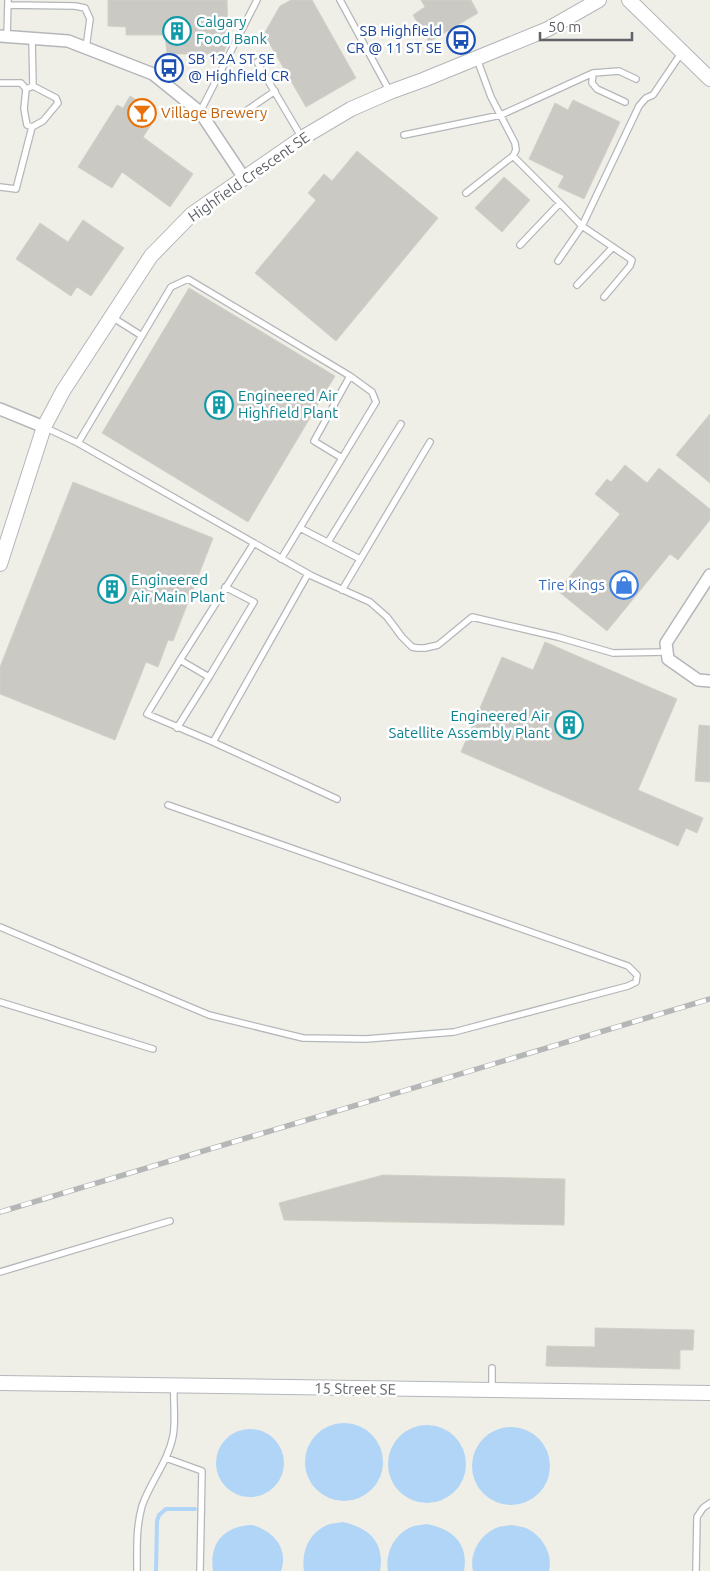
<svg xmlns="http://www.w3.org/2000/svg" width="710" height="1571" font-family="Ubuntu,sans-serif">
	<rect width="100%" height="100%" fill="#efeee7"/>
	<path fill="#b0d5f6" d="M305 1462a39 39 0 1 1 78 0a39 39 0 1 1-78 0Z
		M388 1464a39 39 0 1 1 78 0a39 39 0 1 1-78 0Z
		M472 1466a39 39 0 1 1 78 0a39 39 0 1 1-78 0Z
		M216 1463a34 34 0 1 1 68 0a34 34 0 1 1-68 0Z
		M343 1522C369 1528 385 1542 380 1571H304C301 1552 309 1533 327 1525 332 1523 338 1523 343 1522Z
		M427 1524C452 1529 469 1543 464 1571H388C385 1553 394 1535 411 1527 416 1525 422 1525 427 1524Z
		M252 1525C273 1531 289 1548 281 1571H213C209 1543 224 1526 252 1525Z
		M512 1525C517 1526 524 1527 528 1529 543 1537 553 1554 549 1571H473C469 1554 480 1535 496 1528 501 1526 507 1526 512 1525Z"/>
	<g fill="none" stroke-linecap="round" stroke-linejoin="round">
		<path stroke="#b0d5f6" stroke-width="4" d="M156 1571 157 1521 159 1515 166 1509H195"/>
	</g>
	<path fill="#cbc9c4" stroke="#d3d0c6" d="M108 0H227L228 42 220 62 207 54H167L165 35H126V27L108 26Z
		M291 0H312L356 78 306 107 264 34 280 6Z
		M421 0H471L478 13 429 42 413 15 425 7Z
		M130 96 154 111 147 122 151 125 143 137 193 174 170 207 122 172 112 188 78 167 117 105 123 108Z
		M573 100 620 122 584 199 558 187 564 176 529 159 555 103 568 110Z
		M357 151 438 218 336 341 255 273 316 200 308 193 324 174 332 181Z
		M504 177 530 200 502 232 475 208Z
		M83 220 124 248 91 296 77 287 71 296 16 259 40 223 68 242Z
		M189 288 335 376 248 522 102 433Z
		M710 414V483L676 455Z
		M625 465 647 483 659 468 710 509V520L678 560 670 554 607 631 558 591 620 514 595 494 607 479 611 482Z
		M73 482 213 538 173 641 168 640 158 667 146 662 115 740 0 694V667Z
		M545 642 677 699 638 790 703 818 697 833 686 828 678 846 461 752 502 657 533 670Z
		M699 725 710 726V782L695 781Z
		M383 1175 565 1179 564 1225 284 1220 279 1203Z
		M595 1328 694 1330 693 1350H680V1369L546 1366 547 1346 595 1347Z"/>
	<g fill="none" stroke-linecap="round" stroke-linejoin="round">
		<defs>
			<path id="service" d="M340 0 390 92
				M8 5 75 6 85 8 90 19 86 48
				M7 37 8 0
				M32 39 33 86
				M257 62 302 138
				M593 73 592 83 597 89 625 102
				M0 83H21L26 89
				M33 86 56 98 58 103 43 121 32 127 27 125 24 109 26 89Z
				M200 112 257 0
				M243 113 275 91
				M404 135 501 115 593 73 619 71 636 79
				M513 156 560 203 520 245
				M0 187 16 189 32 127
				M466 193 513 156 516 150 515 143 491 97 477 59
				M558 261 582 226 560 203
				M577 285 613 247
				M604 297 630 266 632 260 582 226 639 106 646 98 653 95 682 52
				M112 317 142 336
				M44 427 78 443 312 576 370 602 387 617 402 637 412 647 417 648H425L438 645 472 617 558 637 613 653 667 652
				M78 443 171 287 188 279 350 376 372 392 376 402 281 559
				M342 458 314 441 350 376
				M300 528 360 559
				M328 542 401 424
				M254 543 180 660 147 714 213 742 308 574
				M342 590 430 442
				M180 660 209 677 254 602 225 587
				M177 728 209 677
				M213 742 337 799
				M0 927 209 1015 303 1038 366 1039 454 1032 628 986 636 982 637 975 628 966 168 805
				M0 1002 153 1049
				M0 1272 170 1221
				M492 1368V1389
				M166 1458 202 1471 200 1571
				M137 1571C137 1549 136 1527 142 1506 150 1482 168 1462 173 1436 176 1421 173 1402 174 1386
				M696 1571 697 1517 703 1508 710 1503"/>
			<path id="minor" d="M0 36 68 41 153 74 200 112 244 178
				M0 409 44 427
				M710 575 666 643 668 659 698 680 710 681"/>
			<path id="tertiary" d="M629 0 710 79
				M0 564 44 427 63 391 151 256 192 214 302 138 351 109 390 92 423 80 548 29 599 0
				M0 1383 710 1393"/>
		</defs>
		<use href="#service" stroke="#b4b7ba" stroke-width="8"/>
		<use href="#minor" stroke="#b4b7ba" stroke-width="14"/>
		<use href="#tertiary" stroke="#b4b7ba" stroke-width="16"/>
		<use href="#service" stroke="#fff" stroke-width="5.5"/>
		<use href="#minor" stroke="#fff" stroke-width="11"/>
		<use href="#tertiary" stroke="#fff" stroke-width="14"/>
		<defs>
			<path id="rail" d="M0 1212 710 999"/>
		</defs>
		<use href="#rail" stroke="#b5b6b6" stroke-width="5.5"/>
		<use href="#rail" stroke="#fff" stroke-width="4" stroke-dasharray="11" stroke-linecap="butt"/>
	</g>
	<defs>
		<symbol id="building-ring" viewBox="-11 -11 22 22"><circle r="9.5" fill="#fff" stroke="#0f9aa8" stroke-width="1.5"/><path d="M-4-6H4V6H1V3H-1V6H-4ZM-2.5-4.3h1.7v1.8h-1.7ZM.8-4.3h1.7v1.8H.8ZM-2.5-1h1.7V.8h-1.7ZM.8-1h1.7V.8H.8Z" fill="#0f9aa8"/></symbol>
		<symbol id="bus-ring" viewBox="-11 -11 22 22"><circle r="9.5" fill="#fff" stroke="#1a4fb4" stroke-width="1.5"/><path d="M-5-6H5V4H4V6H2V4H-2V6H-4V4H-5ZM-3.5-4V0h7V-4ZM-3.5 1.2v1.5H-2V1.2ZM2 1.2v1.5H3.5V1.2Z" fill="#1a4fb4"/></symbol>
		<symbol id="bar-ring" viewBox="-11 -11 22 22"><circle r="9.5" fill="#fff" stroke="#e8710a" stroke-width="1.5"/><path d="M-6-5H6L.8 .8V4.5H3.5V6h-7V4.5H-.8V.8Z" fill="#e8710a"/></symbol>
		<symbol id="shop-ring" viewBox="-11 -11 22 22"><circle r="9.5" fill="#fff" stroke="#3f7fe0" stroke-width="1.5"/><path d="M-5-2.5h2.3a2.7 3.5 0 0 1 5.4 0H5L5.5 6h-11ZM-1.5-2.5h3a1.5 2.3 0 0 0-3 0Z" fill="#3f7fe0"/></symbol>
	</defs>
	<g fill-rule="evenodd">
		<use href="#building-ring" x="161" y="15" width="32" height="32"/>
		<use href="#bus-ring" x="445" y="24" width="32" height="32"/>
		<use href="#bus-ring" x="153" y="52" width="32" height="32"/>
		<use href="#bar-ring" x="126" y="97" width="32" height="32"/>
		<use href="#building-ring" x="203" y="389" width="32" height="32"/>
		<use href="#shop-ring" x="608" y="569" width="32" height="32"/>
		<use href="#building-ring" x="96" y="573" width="32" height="32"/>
		<use href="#building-ring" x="553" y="709" width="32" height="32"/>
	</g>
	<g text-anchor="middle" stroke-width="5" stroke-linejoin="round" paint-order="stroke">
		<g font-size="15" fill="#0d838f" stroke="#fff" text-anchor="start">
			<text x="196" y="27">Calgary<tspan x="196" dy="17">Food Bank</tspan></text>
			<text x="238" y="401">Engineered Air<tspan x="238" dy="17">Highfield Plant</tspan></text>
			<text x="131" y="585">Engineered<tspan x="131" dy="17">Air Main Plant</tspan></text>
			<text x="550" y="721" text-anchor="end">Engineered Air<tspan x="550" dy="17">Satellite Assembly Plant</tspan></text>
		</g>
		<g font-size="15" fill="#164399" stroke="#fff" text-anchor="end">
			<text x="442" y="36">SB Highfield<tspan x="442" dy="17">CR @ 11 ST SE</tspan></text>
			<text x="188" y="64" text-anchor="start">SB 12A ST SE<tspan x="188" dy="17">@ Highfield CR</tspan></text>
		</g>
		<g font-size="15" fill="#c56008" stroke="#fff" text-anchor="start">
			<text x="161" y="118">Village Brewery</text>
		</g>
		<g font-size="15" fill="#5f6266" stroke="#fff">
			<text transform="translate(249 177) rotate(-35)" y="5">Highfield Crescent SE</text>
			<text transform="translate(355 1389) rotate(1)" y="5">15 Street SE</text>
		</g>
		<g font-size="15" fill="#366cbe" stroke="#fff" text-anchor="end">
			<text x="605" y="590">Tire Kings</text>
		</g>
	</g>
	<path d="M540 32v8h92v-8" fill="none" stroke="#5f6266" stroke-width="2.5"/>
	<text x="548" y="32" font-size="15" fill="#5f6266" stroke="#ffffff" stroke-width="4" paint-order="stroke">50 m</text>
</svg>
